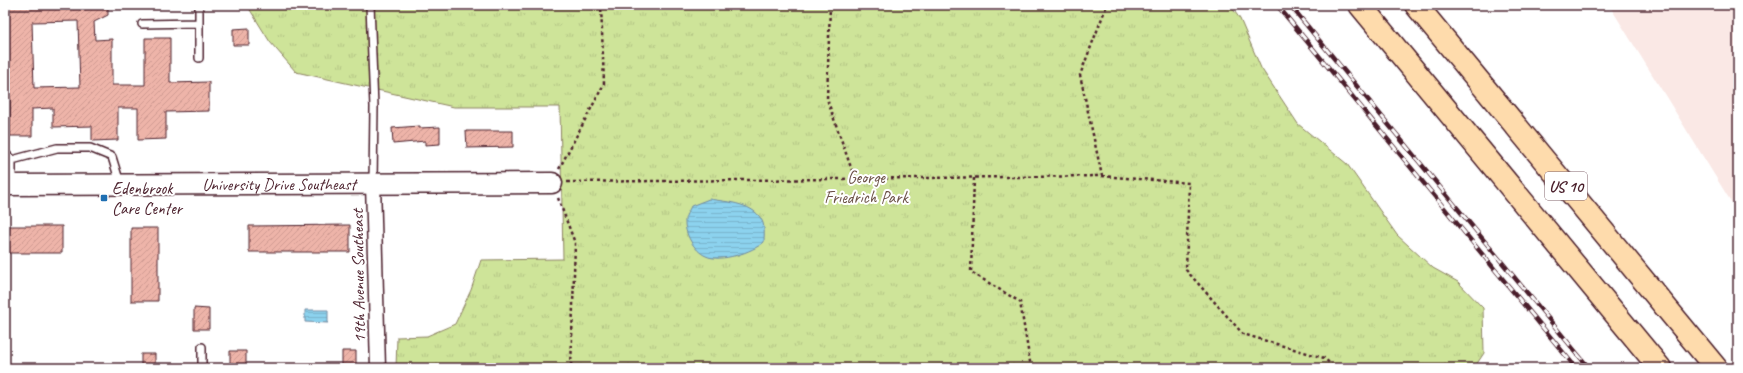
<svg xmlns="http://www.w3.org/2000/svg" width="1743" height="373" font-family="Caveat,sans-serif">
	<defs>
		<pattern id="park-tufts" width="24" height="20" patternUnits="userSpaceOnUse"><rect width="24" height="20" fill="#cee499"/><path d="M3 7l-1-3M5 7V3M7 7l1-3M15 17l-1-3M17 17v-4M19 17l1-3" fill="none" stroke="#b2c384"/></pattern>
		<pattern id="water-rules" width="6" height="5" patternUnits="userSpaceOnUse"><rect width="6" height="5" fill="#8cd2ee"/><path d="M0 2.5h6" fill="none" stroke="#7ab4cc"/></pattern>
		<pattern id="building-hatch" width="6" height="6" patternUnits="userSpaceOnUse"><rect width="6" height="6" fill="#eeb4a9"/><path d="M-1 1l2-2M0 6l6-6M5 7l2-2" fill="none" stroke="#ce9a92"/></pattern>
	</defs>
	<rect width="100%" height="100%" fill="#fff"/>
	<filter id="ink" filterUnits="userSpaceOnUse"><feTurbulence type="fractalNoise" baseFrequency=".025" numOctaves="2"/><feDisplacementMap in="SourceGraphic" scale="8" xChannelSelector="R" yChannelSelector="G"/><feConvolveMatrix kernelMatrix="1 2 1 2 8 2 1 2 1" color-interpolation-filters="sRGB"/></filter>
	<g filter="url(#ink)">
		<path fill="#fae8e5" d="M1609 5H1738V213Z"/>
		<path fill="url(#park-tufts)" stroke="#8c8262" d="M247 5H1230L1240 19 1261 68 1298 124 1347 164 1397 235 1433 268 1458 282 1483 308 1484 353 1474 368H396L397 337 427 336 455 324 471 290 481 260 563 259 560 107H454L296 72 270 42Z"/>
		<path fill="url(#water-rules)" stroke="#728aa0" d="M709 199C727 202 756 203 763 223 765 229 764 236 764 242 753 252 720 263 706 256 694 251 684 233 685 220 685 216 689 211 691 206Z
			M305 310H328V323L305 322Z"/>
		<path fill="url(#building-hatch)" stroke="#4a1f2b" fill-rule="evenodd" d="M8 5H108V15L94 22 95 40 112 39V85H145V38H170V83L209 82V111L166 112V139L138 140V108H118V140L92 141V126L53 127V108L32 109V136H10V98H5V72H8ZM78 21 80 87 34 88 32 22Z
			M249 28V45H233V29Z
			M419 126V128L440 127V144L425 145V141L393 144 392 128Z
			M466 131H513V147L467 148Z
			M350 225V252H249V226Z
			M5 226H62V253H5Z
			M131 228H158V301H131Z
			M194 308 209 309V329H194Z
			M230 351H246V368H230Z
			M342 351H356V368H342Z
			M141 354H155V368H141Z"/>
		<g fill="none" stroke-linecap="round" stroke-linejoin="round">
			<defs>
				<path id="lane" d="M199 5V58
					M370 5 374 107 373 183
					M142 24 199 23
					M5 153 12 160 57 148H90L112 157 120 183
					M12 160V184
					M202 347V368"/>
				<path id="street" d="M373 183 378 368"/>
				<g id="secondary">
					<path id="s1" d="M5 185 552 183"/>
				</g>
				<path id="highway" d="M1360 5 1660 368
					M1416 5 1716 368"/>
			</defs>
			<use href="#lane" stroke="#4a1f2b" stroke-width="10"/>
			<use href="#street" stroke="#4a1f2b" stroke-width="17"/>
			<use href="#secondary" stroke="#4a1f2b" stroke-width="23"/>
			<use href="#highway" stroke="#4a1f2b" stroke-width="25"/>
			<path stroke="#4a1f2b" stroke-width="2.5" stroke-dasharray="3 3" stroke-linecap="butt" d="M830 5 827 99 855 179
				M559 169 604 84 601 5
				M1102 176 1189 183 1186 270 1243 334 1324 358 1335 368
				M974 178 971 272 1020 302 1031 368
				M567 182 1102 176 1080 75 1107 5
				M558 198 575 243 571 368"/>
			<use href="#lane" stroke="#fff" stroke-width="7"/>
			<use href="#street" stroke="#fff" stroke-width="14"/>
			<use href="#secondary" stroke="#fff" stroke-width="20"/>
			<use href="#highway" stroke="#fedbac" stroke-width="22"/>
			<defs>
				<path id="rail" d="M1277 5 1576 368
					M1290 5 1589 368"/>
			</defs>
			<use href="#rail" stroke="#4a1f2b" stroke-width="4.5"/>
			<use href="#rail" stroke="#fff" stroke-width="3" stroke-dasharray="9" stroke-linecap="butt"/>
		</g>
	</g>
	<rect fill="#1f6fb2" stroke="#fff" stroke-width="1.5" x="100" y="194" width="8" height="8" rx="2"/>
	<g text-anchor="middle" stroke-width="4" stroke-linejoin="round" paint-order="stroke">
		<rect fill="#fff" stroke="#80626b" stroke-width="1" x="1545" y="172" width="42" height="28" rx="3"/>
		<g font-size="16" font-weight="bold" fill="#4a1f2b">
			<text x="1566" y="192">US 10</text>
		</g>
		<g font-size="17" fill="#6b5046" stroke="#fff">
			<text x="866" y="183">George<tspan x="866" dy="20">Friedrich Park</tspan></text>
		</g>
		<g font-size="17" fill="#4a1f2b" stroke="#fff">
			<text dy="6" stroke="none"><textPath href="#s1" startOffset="274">University Drive Southeast</textPath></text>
			<text transform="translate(358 276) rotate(-91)" y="6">19th Avenue Southeast</text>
		</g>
		<g font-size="17" fill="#4a1f2b" stroke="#fff" text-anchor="start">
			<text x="112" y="194">Edenbrook<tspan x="112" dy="20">Care Center</tspan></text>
		</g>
	</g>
	<rect width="1743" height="373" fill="none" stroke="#fff" stroke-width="20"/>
	<rect x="10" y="10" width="1723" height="353" fill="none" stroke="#4a1f2b" stroke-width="1.5" filter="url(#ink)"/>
</svg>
